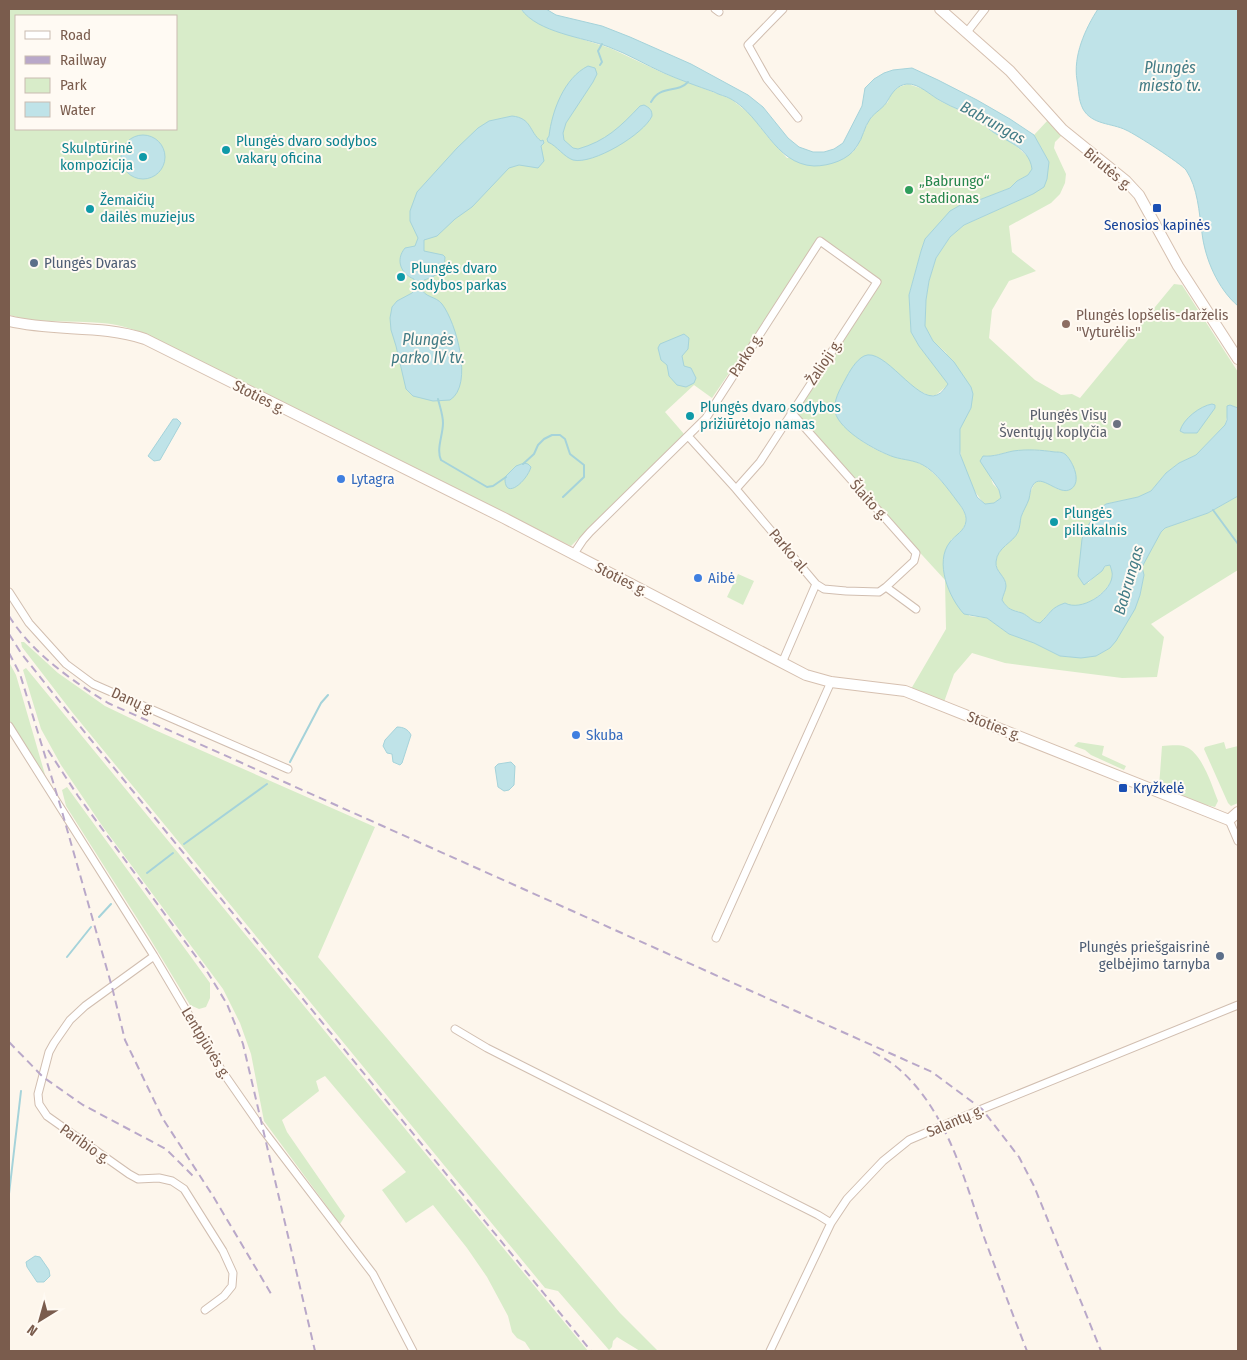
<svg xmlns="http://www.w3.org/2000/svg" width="1247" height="1360" font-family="'Fira Sans Condensed',sans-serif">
	<rect width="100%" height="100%" fill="#fdf6ec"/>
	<path fill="#d8ecc9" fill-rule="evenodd" d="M9 9H521L522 11 562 33 610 48 663 73 731 99 751 115 767 136 787 158 852 153 857 147 868 122 874 113 888 102 890 94 899 87 908 84 923 89 940 101 978 119 991 131 1013 143 1031 160 1032 169 1028 175 1017 181 1010 188 979 200 964 203 925 239 921 251 909 295 911 332 919 346 949 384 936 395 930 396 858 361 840 389 835 412C848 434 871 450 895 457 905 460 915 460 924 466 935 472 966 507 966 519 966 529 957 535 951 540L969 616 987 618 1009 634 1034 643 1060 656 1072 657 1096 656 1110 648 1140 595 1144 575 1141 567 1161 532 1165 528 1208 513 1238 496V570L1151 624 1164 637 1157 677 1122 678 1005 663 972 653 954 674 944 702 911 689 946 629 945 580 791 412 879 282 821 238 712 398 694 385 665 412 684 434 571 546 143 333C130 328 116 324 102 323 71 320 39 324 9 315ZM16 16H176V129H16Z
		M1048 120 1062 135 1055 142 1054 148 1066 174 1065 183 1060 194 1051 203 1009 226 1012 252 1036 271 1009 281 992 310 989 338 1035 380 1061 395 1072 394 1080 398 1174 284 1182 285 1238 372V408L1230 405 1225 425 1196 455 1179 463 1166 473 1151 491 1138 497 1106 504 1099 509 1085 530 1082 539 1088 583 1107 565H1110C1111 569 1113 573 1112 577 1111 589 1088 606 1077 606 1072 607 1069 605 1065 603 1051 608 1050 613 1040 623 1032 622 1029 616 1022 613 1011 609 1009 611 1002 600 1003 595 1006 590 1006 586 1006 576 995 572 996 562 997 547 1013 543 1018 531 1020 528 1019 524 1020 520 1022 515 1033 483 1036 482 1045 477 1053 489 1061 490 1064 490 1069 489 1072 488 1082 476 1069 464 1062 453 1045 450 1028 449 1010 452 1001 453 993 457 983 456L993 484 999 490 1001 498 994 503 985 504C968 487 956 453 960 429 962 421 967 414 971 408L946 353 933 341 925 326 926 300 929 281 936 258 950 237 964 225 1033 194 1049 162 1034 135Z
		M738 574 754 581 743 605 727 597Z
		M21 642H24L58 673 105 706 155 730 375 827 318 957 620 1313 658 1351H640L617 1337 613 1341 612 1347 609 1350 558 1291 545 1288 72 712 22 647Z
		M9 662 16 675 46 778 9 720Z
		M26 668 588 1351H531L525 1342 517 1338 512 1332 508 1316 487 1277 467 1248 433 1205 406 1223 382 1190 406 1172 325 1076 316 1081 319 1091 282 1120 287 1132 345 1216 340 1224 264 1121 251 1054 240 1023 223 989 103 827 61 765 41 729 23 670Z
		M1078 742 1104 746 1102 755 1126 766 1124 770 1091 755 1085 750 1074 746Z
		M1224 742 1226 749 1238 746V803L1231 806 1228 803 1204 749 1205 747Z
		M1162 746C1169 746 1179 744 1186 747 1202 753 1212 786 1218 801L1215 807 1202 804 1159 787Z
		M67 787 210 983V998L206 1007 199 1009 190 1005 149 937 66 806 62 790Z"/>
	<path fill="#bfe3e8" stroke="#a5d3da" d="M521 9H546L556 15 602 26 630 37 691 64 748 95 763 107 788 138 799 147 813 152H824L834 149 843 143 862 106 865 88 874 79 884 73 893 70 912 68 938 80 977 100 1010 119 1034 135 1049 162 1047 179 1044 187 1033 194 964 225 950 237 936 258 929 281 926 300 925 326 933 341 954 362 971 387 973 394 971 408 960 429V454L977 497 985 504 994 503 1001 498 999 490 980 461 983 456C994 457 1003 453 1013 451 1028 449 1041 450 1055 452 1059 452 1063 452 1066 455 1073 462 1082 482 1071 489 1059 497 1041 472 1033 485 1030 489 1030 495 1029 499 1027 505 1023 511 1021 517 1020 522 1020 527 1018 532 1013 543 997 547 996 562 995 572 1006 576 1006 586 1006 590 1003 595 1002 600 1008 610 1012 610 1022 613 1029 616 1032 622 1040 623 1051 613 1050 608 1065 603 1081 612 1110 593 1112 577 1113 573 1111 569 1110 565L1105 566 1102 571 1084 585 1078 576 1082 539 1085 530 1099 509 1106 504 1138 497 1151 491 1166 473 1179 463 1196 455 1225 425 1227 420V406L1230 405 1238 408V496L1208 513 1165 528 1161 532 1142 567 1144 575 1140 595 1135 609 1116 641 1110 648 1096 656 1081 658 1060 656 1034 643 1009 634 987 618 964 614C949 598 934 562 950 542 955 535 965 531 966 521 967 514 961 506 957 501 948 489 936 472 923 465 914 460 904 460 894 457 876 451 840 431 835 412 833 401 840 389 845 380 849 372 856 360 864 356 884 346 917 404 937 395 942 393 945 388 948 384L919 346 911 332 909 295 921 251 925 239 950 211 964 203 979 200 1010 188 1017 181 1028 175 1032 169C1029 146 1005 142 989 129 986 126 982 122 978 119 967 112 953 108 941 101 931 96 919 83 907 84 897 85 892 93 888 100 884 108 875 112 870 119 864 127 863 138 857 146 849 160 829 166 814 166 774 164 763 117 731 99 726 96 719 95 714 92 697 86 680 80 664 73 646 65 628 54 609 47 583 37 538 33 521 9Z
		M1098 9H1238V306C1218 289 1205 259 1202 233 1199 212 1198 188 1186 170 1180 163 1137 135 1126 130 1112 123 1092 125 1083 109 1078 99 1079 91 1077 80 1073 56 1085 29 1098 9Z
		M588 66 595 68 597 74 593 82 566 123 563 133 564 140 573 148 578 149C606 141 620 127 640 106L644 105C650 108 652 110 652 116 644 134 593 165 573 160 564 157 557 146 548 142L547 139 549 136C552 111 564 78 588 66Z
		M512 116C532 118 529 132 541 141L543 140 544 143 541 146 544 161 538 168 519 165 509 168 472 207 455 219 437 236 424 240V251L443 255 445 257C445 271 437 276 424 280L421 288C425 298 436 296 442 304 456 322 474 385 450 400L433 401 413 396 406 389 396 346 391 330 390 318 392 307 397 301 412 293 414 291V279C401 274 395 260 405 248L415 246 418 238 410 221V211L417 192 457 148 478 128 489 121Z
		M121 157a22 22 0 1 1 44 0a22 22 0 1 1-44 0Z
		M684 334 689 338 688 349 682 356 684 366 691 368 696 378 694 383 686 387 677 385 669 376 667 365 661 360 658 348 660 344Z
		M1212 404 1215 405V408L1197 433H1184L1180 431C1183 419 1200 406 1212 404Z
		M173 419H177L181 423 160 460 154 461 148 456Z
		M524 463 528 464 531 467C527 481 504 502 505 477L516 466Z
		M397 727C403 727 408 729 411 735L402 763 400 765 393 762 392 754 387 753 383 746 385 740Z
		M511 762 515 766 514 785 509 790 504 791 498 787 495 767 498 764Z
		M35 1256 40 1257 49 1270 50 1276 44 1282H37L27 1267 26 1262Z"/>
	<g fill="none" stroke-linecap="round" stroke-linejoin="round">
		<path stroke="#a5d3da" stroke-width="2" d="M600 65 602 62 598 51 602 44
			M651 102C661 84 677 94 688 82
			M438 399C440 407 443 415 443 423 443 435 436 449 441 460L487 487 493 486 506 477
			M523 464 534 454 538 445 544 439 552 435H560L565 439 570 454 584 465V477L563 497
			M1213 510 1238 544
			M290 762 321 703 328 695
			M184 844 267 784
			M147 873 173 853
			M99 917 111 904
			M67 957 91 927
			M9 1194 21 1091"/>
		<defs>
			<path id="street" d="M715 9 719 12
				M783 9 748 45 767 79 798 118
				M967 32 985 9
				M791 412 916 553 914 561 886 587
				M688 436 736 489 816 584 824 589 846 591 879 592 886 587 916 609
				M573 555 583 540 590 532 706 418 820 241 877 282 760 462 736 489
				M9 592 29 623 66 664 93 684 288 769
				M782 663 816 584
				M9 726 154 956 222 1071 263 1130 373 1274 413 1351
				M1229 820 1238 841
				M716 938 831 682
				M154 956 85 1006 70 1020 54 1043 49 1052 38 1094 39 1104 47 1116 129 1174 138 1179 159 1178 172 1181 184 1189 223 1251 233 1273 232 1286 224 1296 205 1310
				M455 1029 487 1048 818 1215 831 1223
				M770 1351 831 1223 847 1199 883 1161 909 1140 982 1109 1238 1005"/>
			<path id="secondary" d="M940 9 1010 71 1063 130 1126 181 1139 195 1178 266 1238 359
				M9 321C54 332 101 324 145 339L504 518 806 675 831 682 905 691 1229 820 1238 812"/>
		</defs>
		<use href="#street" stroke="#d1beb0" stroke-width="9"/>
		<use href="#secondary" stroke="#d6c0b0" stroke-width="12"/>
		<use href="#street" stroke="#fff" stroke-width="7"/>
		<use href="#secondary" stroke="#fff" stroke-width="10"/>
		<path stroke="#b9a8c9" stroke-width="2" stroke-dasharray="8 5" stroke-linecap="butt" d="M9 616C32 653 71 680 108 703L932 1072 982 1109 1019 1157 1034 1186 1101 1351
			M9 634 21 653 60 702 591 1351
			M9 653 20 674 61 808 112 987 125 1040 163 1119 213 1196 273 1297
			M48 750 78 796 208 973 227 1004 243 1044 315 1351
			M9 1042 43 1077 83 1105 166 1149 196 1179
			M873 1052C882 1057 891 1062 899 1069 947 1111 964 1178 984 1237 998 1275 1012 1313 1027 1351"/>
	</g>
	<g fill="#0f9aa8" stroke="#fffaf3" stroke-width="2">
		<circle cx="226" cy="150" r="5"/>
		<circle cx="143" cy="157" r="5"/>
		<circle cx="90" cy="209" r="5"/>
		<circle cx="401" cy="277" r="5"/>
		<circle cx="690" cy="416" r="5"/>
		<circle cx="1054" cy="522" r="5"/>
	</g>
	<circle fill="#2e9e5b" stroke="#fffaf3" stroke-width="2" cx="909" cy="190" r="5"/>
	<g fill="#1a4fb4" stroke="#fffaf3" stroke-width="2">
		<rect x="1152" y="203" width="10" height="10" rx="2.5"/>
		<rect x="1118" y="783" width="10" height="10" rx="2.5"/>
	</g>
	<g fill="#5c6f8a" stroke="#fffaf3" stroke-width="2">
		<circle cx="34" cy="263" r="5"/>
		<circle cx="1220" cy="956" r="5"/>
	</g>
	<circle fill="#8d6e63" stroke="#fffaf3" stroke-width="2" cx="1066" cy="324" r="5"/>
	<circle fill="#6b7280" stroke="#fffaf3" stroke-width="2" cx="1117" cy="424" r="5"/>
	<g fill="#3f7fe0" stroke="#fffaf3" stroke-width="2">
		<circle cx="341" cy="479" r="5"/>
		<circle cx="698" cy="578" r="5"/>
		<circle cx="576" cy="735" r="5"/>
	</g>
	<g text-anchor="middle" stroke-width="4" stroke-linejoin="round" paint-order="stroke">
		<g font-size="15" fill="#0d838f" stroke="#fffaf3" text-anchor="start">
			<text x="236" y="146">Plungės dvaro sodybos<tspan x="236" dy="17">vakarų oficina</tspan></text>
			<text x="133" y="153" text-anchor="end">Skulptūrinė<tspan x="133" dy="17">kompozicija</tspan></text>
			<text x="100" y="205">Žemaičių<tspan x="100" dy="17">dailės muziejus</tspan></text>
			<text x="411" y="273">Plungės dvaro<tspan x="411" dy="17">sodybos parkas</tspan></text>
			<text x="700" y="412">Plungės dvaro sodybos<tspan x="700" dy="17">prižiūrėtojo namas</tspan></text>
			<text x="1064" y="518">Plungės<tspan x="1064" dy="17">piliakalnis</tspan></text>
		</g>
		<g font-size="15" fill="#7a5c4d" stroke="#fffaf3">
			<text transform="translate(1108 169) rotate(40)" y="5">Birutės g.</text>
			<text transform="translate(746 355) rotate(-57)" y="5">Parko g.</text>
			<text transform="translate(824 362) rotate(-56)" y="5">Žalioji g.</text>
			<text transform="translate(259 397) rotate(27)" y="5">Stoties g.</text>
			<text transform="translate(869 500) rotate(48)" y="5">Šlaito g.</text>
			<text transform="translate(789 551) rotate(50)" y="5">Parko al.</text>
			<text transform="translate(621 579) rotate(27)" y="5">Stoties g.</text>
			<text transform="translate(133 701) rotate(24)" y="5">Danų g.</text>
			<text transform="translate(994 726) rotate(21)" y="5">Stoties g.</text>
			<text transform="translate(206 1043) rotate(59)" y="5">Lentpjūvės g.</text>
			<text transform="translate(955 1121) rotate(-23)" y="5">Salantų g.</text>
			<text transform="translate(85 1144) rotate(35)" y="5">Paribio g.</text>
		</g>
		<g font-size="15" fill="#27864d" stroke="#fffaf3" text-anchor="start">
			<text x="919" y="186">„Babrungo“<tspan x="919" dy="17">stadionas</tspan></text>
		</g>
		<g font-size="15" fill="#164399" stroke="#fffaf3">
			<text x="1157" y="230">Senosios kapinės</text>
			<text x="1133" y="793" text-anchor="start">Kryžkelė</text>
		</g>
		<g font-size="15" fill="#4e5e75" stroke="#fffaf3" text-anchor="start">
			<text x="44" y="268">Plungės Dvaras</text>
			<text x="1210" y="952" text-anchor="end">Plungės priešgaisrinė<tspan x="1210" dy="17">gelbėjimo tarnyba</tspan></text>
		</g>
		<g font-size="15" fill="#785e54" stroke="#fffaf3" text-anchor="start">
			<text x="1076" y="320">Plungės lopšelis-darželis<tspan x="1076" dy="17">"Vyturėlis"</tspan></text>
		</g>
		<g font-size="15" fill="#5b616d" stroke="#fffaf3" text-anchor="end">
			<text x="1107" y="420">Plungės Visų<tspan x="1107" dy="17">Šventųjų koplyčia</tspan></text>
		</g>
		<g font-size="15" fill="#366cbe" stroke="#fffaf3" text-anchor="start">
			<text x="351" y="484">Lytagra</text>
			<text x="708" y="583">Aibė</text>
			<text x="586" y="740">Skuba</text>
		</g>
		<g font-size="16" font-style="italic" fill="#437c86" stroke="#fffaf3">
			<text x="1170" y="73">Plungės<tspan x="1170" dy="18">miesto tv.</tspan></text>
			<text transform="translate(993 122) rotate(29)" y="6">Babrungas</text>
			<text x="428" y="345">Plungės<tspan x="428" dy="18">parko IV tv.</tspan></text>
			<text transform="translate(1128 580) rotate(-74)" y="6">Babrungas</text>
		</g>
	</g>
	<rect width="1247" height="1360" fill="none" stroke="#7a5c4d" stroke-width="20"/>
	<rect x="15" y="15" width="162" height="115" fill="#fffaf3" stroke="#cabbb1"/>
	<rect x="25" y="31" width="25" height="8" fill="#ffffff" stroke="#cabbb1"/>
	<text x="60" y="40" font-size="15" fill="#7a5c4d">Road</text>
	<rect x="25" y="56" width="25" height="8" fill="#b9a8c9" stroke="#cabbb1"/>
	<text x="60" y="65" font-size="15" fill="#7a5c4d">Railway</text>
	<rect x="25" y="78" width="25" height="15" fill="#d8ecc9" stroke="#cabbb1"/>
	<text x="60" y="90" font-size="15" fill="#7a5c4d">Park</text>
	<rect x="25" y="102" width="25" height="15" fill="#bfe3e8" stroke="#cabbb1"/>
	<text x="60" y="115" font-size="15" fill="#7a5c4d">Water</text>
	<g transform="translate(40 1320) rotate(217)" stroke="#fffaf3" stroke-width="4" paint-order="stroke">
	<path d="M0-4L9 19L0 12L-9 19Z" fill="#7a5c4d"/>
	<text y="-8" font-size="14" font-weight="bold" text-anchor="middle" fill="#7a5c4d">N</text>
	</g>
</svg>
